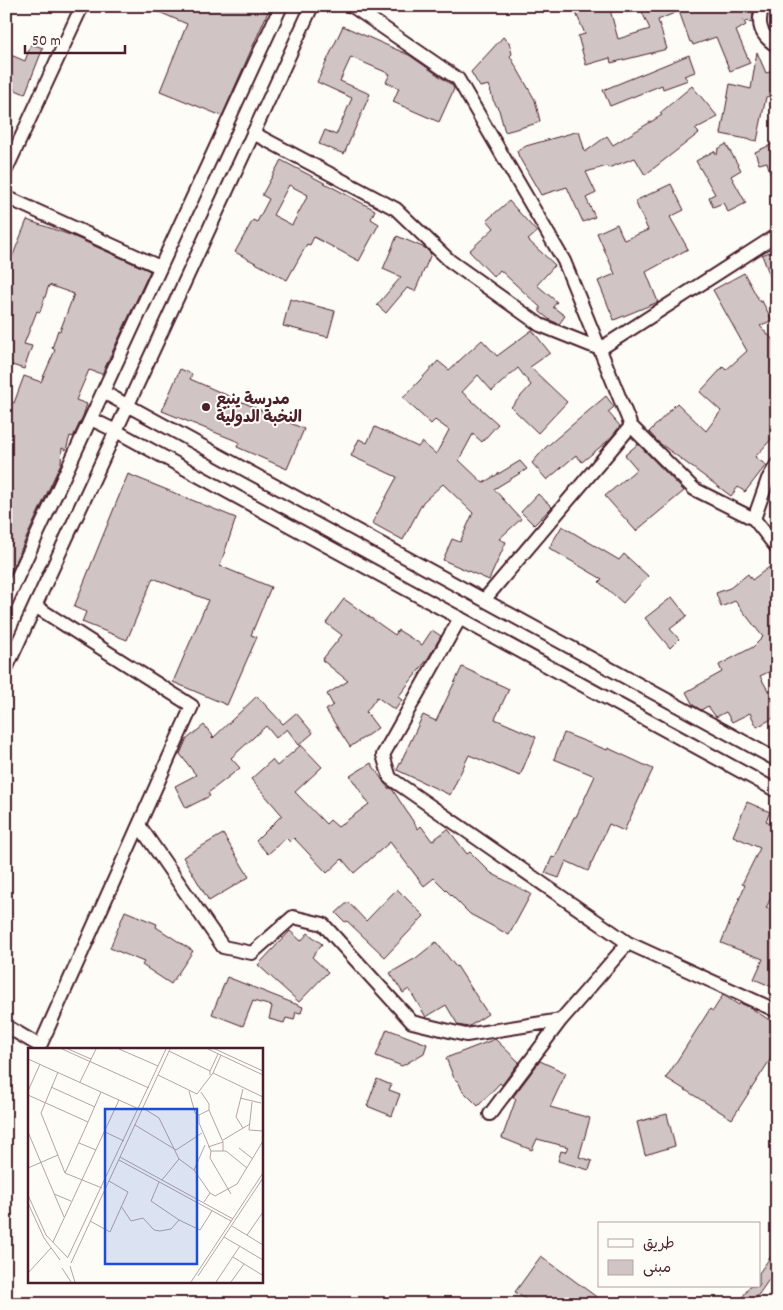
<svg xmlns="http://www.w3.org/2000/svg" width="783" height="1310" font-family="Dekko,'Playpen Sans Arabic',sans-serif">
	<rect width="100%" height="100%" fill="#fdfcf7"/>
	<filter id="ink" filterUnits="userSpaceOnUse"><feTurbulence type="fractalNoise" baseFrequency=".02" numOctaves="2"/><feDisplacementMap in="SourceGraphic" scale="10" xChannelSelector="R" yChannelSelector="G"/><feConvolveMatrix kernelMatrix="1 2 1 2 8 2 1 2 1" color-interpolation-filters="sRGB"/></filter>
	<g filter="url(#ink)">
		<path fill="#d0c5c4" stroke="#4a1f2b" fill-rule="evenodd" d="M145 6H253L268 12 222 116 160 91 187 24Z
			M573 6H609L618 39 650 29 641 10 649 6H750L753 12 752 23 743 20 746 25 736 31 750 63 730 71 716 37 693 45 692 42H690L679 11 658 20 667 49 611 63 610 58 586 65 578 36 585 34Z
			M343 26 409 55 452 85 454 89 439 122 393 102 399 88 386 82 390 74 351 57 340 81 370 94 344 154 319 144 325 130 336 135 352 98 317 82Z
			M503 37 509 42 512 54 510 56 535 100 540 121 534 124 505 132 499 110 493 100 489 85 480 87 471 72Z
			M31 44 43 48 25 94 6 86V53L25 61Z
			M757 52 766 73 777 70V94L766 97 757 141 721 134 730 84 751 89Z
			M689 55 695 72 684 76 688 80 663 89 662 85 610 106 603 90Z
			M692 86 718 117 695 129 699 133 645 175 635 158 608 168 607 166 586 172 596 193 586 198 595 217 583 222 567 187 541 195 519 157 517 151 526 146 579 131 585 152 607 136 613 145 662 115 660 113Z
			M777 142V186H774L767 162 759 164 755 152Z
			M726 144 741 170 731 176 746 203 728 212 723 203 713 207 709 197 715 194 696 161 714 151 717 155 718 149Z
			M281 160 375 210 371 219 379 224 359 261 314 237 310 245 307 244 287 280 235 252 253 220 257 222 269 199 262 195ZM289 185 308 195 292 225 273 215Z
			M671 184 684 210 670 217 688 249 646 272 658 302 614 320 598 281 615 274 597 233 617 224 624 240 648 230 635 201Z
			M509 201 537 232 528 240 555 265 537 285 557 302 553 307 565 316 559 324 550 320 540 312V307L500 270 494 277 469 251 494 228 487 220Z
			M27 220 70 235 150 271 102 374 89 370 76 400 87 404 83 416 73 437 70 436 66 450 62 448 61 463 6 582V411L10 402 14 403 24 376 41 382 55 350 52 348 58 330 60 331 74 294 49 285 40 312 37 311 24 344 32 346 24 369 6 363V259L11 260Z
			M397 236 425 248 431 254 415 291 407 288 386 313 377 305 401 277 383 269Z
			M777 249V292H776L762 255Z
			M744 273 760 302 762 301 772 320 760 326 777 344V397L770 403 777 409V433L755 457 766 465 745 492 738 487 731 496 658 442 649 432 677 403 706 431 721 411 700 392 723 367 726 370 747 351 713 290Z
			M290 299 335 311 328 337 283 326Z
			M532 330 550 353 530 367 567 402 538 433 511 407 531 385 518 368 492 391 478 375 462 392 498 424 482 442 473 434 459 460 483 483 520 461 527 469 494 489 521 519 499 539 506 542 489 580 443 560 452 539 460 542 473 513 443 484 423 502 403 540 372 523 397 477 351 456 359 439 367 443 375 427 418 447 422 442 436 454 449 430 435 420 431 424 403 398 438 361 449 370 482 340 497 356Z
			M180 369 192 374 190 379 304 429 287 469 237 447 239 442 162 411Z
			M606 396 614 407 608 412 620 426 610 439 582 462 576 455 547 480 532 463 545 448Z
			M638 444 684 491 636 531 605 496 637 469 625 455Z
			M128 474 236 518 220 566 271 587 251 635 257 637 227 705 173 682 208 600 153 578 127 640 82 622 86 612 74 607Z
			M538 494 552 507 534 525 521 512Z
			M562 526 619 560 624 554 648 576 623 603 599 582 602 579 549 548Z
			M772 565 777 571V668L760 676 777 707V716L757 727 750 713 732 722 726 712 716 717 708 706 701 710 693 705 686 692 722 672 719 665 753 647 763 637 735 601 721 607 716 593 730 588 748 574 752 580Z
			M672 597 687 616 670 629 679 639 670 648 645 618Z
			M344 599 395 635 398 630 422 645 432 630 441 636 427 660 398 697 402 700 395 710 377 697 366 712 378 728 350 747 326 710 333 705 327 694 348 681 322 660 342 635 326 623Z
			M462 667 509 689 495 719 536 737 520 776 469 755 450 795 397 770 423 715 436 721Z
			M257 696 283 724 296 713 313 733 299 745 287 729 276 738 266 726 231 758 240 768 208 793 210 796 186 808 175 786 196 775 180 754 186 740 204 725 213 736 212 739Z
			M564 733 607 750 608 748 653 769 624 831 609 824 588 871 566 861 559 878 545 873 552 857 555 858 574 817H576L595 776 554 759Z
			M301 745 322 767 295 792 326 824 330 820 338 827 369 804 350 776 371 763 385 784 389 789V787L392 789 418 829 421 826 432 841 448 829 467 854 470 852 491 873 531 894 509 935 470 914 434 878 424 886 390 842 354 873 342 859 327 873 294 838 290 842 286 838 268 854 256 841 282 815 251 779 272 760 277 766Z
			M747 802 770 812 766 821 777 826V885L766 908 777 912V989L754 979 763 959 721 943 745 885 742 884 760 848 733 836Z
			M223 834 249 877 209 901 183 857Z
			M397 889 424 916 385 957 347 921 345 922 336 913 348 902 366 921Z
			M125 911 157 924 156 927 193 951 171 984 142 965 144 962 110 948Z
			M290 931 301 941 308 933 322 944 312 957 328 972 299 1002 258 965Z
			M436 942 456 967 457 966 488 1014 468 1027 458 1025 446 1005 426 1017 409 989 403 993 390 973 416 958Z
			M227 977 303 1007 301 1013 296 1012 294 1020 286 1018 284 1023 269 1019 272 1006 253 1001 243 1026 212 1014Z
			M723 995 739 1005 740 1003 751 1008 777 1025V1049L732 1119 666 1078 710 1009 713 1011Z
			M387 1029 427 1044 424 1053 402 1066 376 1056Z
			M495 1039 519 1062 502 1085 500 1083 478 1106 462 1090 459 1083 454 1078 446 1058Z
			M540 1061 566 1073 550 1107 590 1118 579 1157 592 1161 589 1170 558 1161 561 1151 565 1152 568 1147 537 1139 532 1150 502 1138 516 1099 513 1097Z
			M377 1079 391 1085 389 1090 400 1094 392 1116 367 1106Z
			M667 1114 675 1146 645 1155 637 1122Z
			M777 1248V1268L752 1304H738L750 1286H759V1273Z
			M541 1256 606 1304H532L515 1292Z"/>
		<g fill="none" stroke-linecap="round" stroke-linejoin="round">
			<defs>
				<path id="street" d="M352 6 458 79 564 261 631 426 694 489 754 519
					M763 6C756 25 761 36 777 46
					M253 133 396 209 450 261 540 325 600 349 777 235
					M6 170 82 6
					M6 197 160 267
					M103 392 777 760
					M91 419 116 431 777 791
					M777 464 768 479 754 519 777 548
					M484 600 631 426
					M6 602 281 6
					M460 618 383 755 390 778 628 943
					M6 669 312 6
					M139 825 223 947 252 953 293 917 323 924 412 1022 466 1035 561 1020 628 943 777 1011
					M6 1026 40 1046 192 706 35 606
					M490 1114 561 1020"/>
			</defs>
			<use href="#street" stroke="#4a1f2b" stroke-width="16"/>
			<use href="#street" stroke="#fdfcf7" stroke-width="12"/>
		</g>
	</g>
	<circle fill="#4a1f2b" stroke="#fdfcf7" stroke-width="2" cx="206" cy="407" r="5"/>
	<g text-anchor="middle" stroke-width="4" stroke-linejoin="round" paint-order="stroke">
		<g font-size="16" font-weight="bold" fill="#4a1f2b" stroke="#fdfcf7" text-anchor="start">
			<text x="216" y="404">مدرسة ينبع<tspan x="216" dy="18">النخبة الدولية</tspan></text>
		</g>
	</g>
	<g transform="translate(28 1048)">
		<rect width="235" height="235" fill="#fdfcf7"/>
		<path fill="none" stroke="#b5a4a5" stroke-width="1" d="M34 1 121 40M40 1 63 11M91 1 130 18M180 1 235 27M187 1 235 23M141 3 182 23V27M0 11 73 44M182 23 190 6M30 24 13 65 37 125 74 140M185 25 235 49M130 27 169 46 185 25 193 7M52 34 68 1M23 39 67 59M0 43 12 16M161 43 167 65 171 67M173 44 181 56V62L171 67V75L183 103M0 47 60 74 73 44 111 61M212 50 233 55M224 54 221 82 235 83M115 60 131 70 151 111 166 122M181 62 195 94M107 77 148 102 174 85M215 80 208 69 215 41M0 84 36 169M77 84 96 93M195 92 222 76M51 95 68 102M177 97 166 122 182 145M180 99 195 94V103M211 100 225 111M92 109 205 171M91 112 203 173M0 120 30 107M37 125 60 74M134 132 151 111M131 134 123 153 151 172M26 146 43 153M203 146 182 110 183 103H198L219 120M0 147 18 187 40 210M176 154 182 145 187 148 209 136 235 93M0 155 16 190 32 212M93 158 103 173 115 170 126 182 132 183 143 181 151 172 172 182 184 163M62 173 82 184 100 144 81 133M204 178 235 197M219 187 235 164M196 189 235 212M25 194 91 52M40 209 138 1M205 209 234 227M43 215 142 1M42 218 47 234M34 220 43 234M0 225 23 200M170 228 235 130M163 234 235 125M188 234 212 198M203 234 216 216"/>
		<path fill="#1d4ed8" fill-opacity="0.15" stroke="#1d4ed8" stroke-width="2.5" d="M77 61H169V216H77Z"/>
		<rect width="235" height="235" fill="none" stroke="#4a1f2b" stroke-width="2.5"/>
	</g>
	<rect width="783" height="1310" fill="none" stroke="#fdfcf7" stroke-width="25"/>
	<rect x="12" y="12" width="758" height="1285" fill="none" stroke="#4a1f2b" stroke-width="2" filter="url(#ink)"/>
	<rect x="598" y="1222" width="162" height="65" fill="#fdfcf7" stroke="#b5a4a5"/>
	<rect x="608" y="1239" width="25" height="8" fill="#fdfcf7" stroke="#b5a4a5"/>
	<text x="643" y="1248" font-size="15" fill="#4a1f2b">طريق</text>
	<rect x="608" y="1260" width="25" height="15" fill="#d0c5c4" stroke="#b5a4a5"/>
	<text x="643" y="1272" font-size="15" fill="#4a1f2b">مبنى</text>
	<path d="M25 45v8h100v-8" fill="none" stroke="#4a1f2b" stroke-width="2.5"/>
	<text x="32" y="45" font-size="15" fill="#4a1f2b" stroke="#fdfcf7" stroke-width="4" paint-order="stroke">50 m</text>
</svg>
